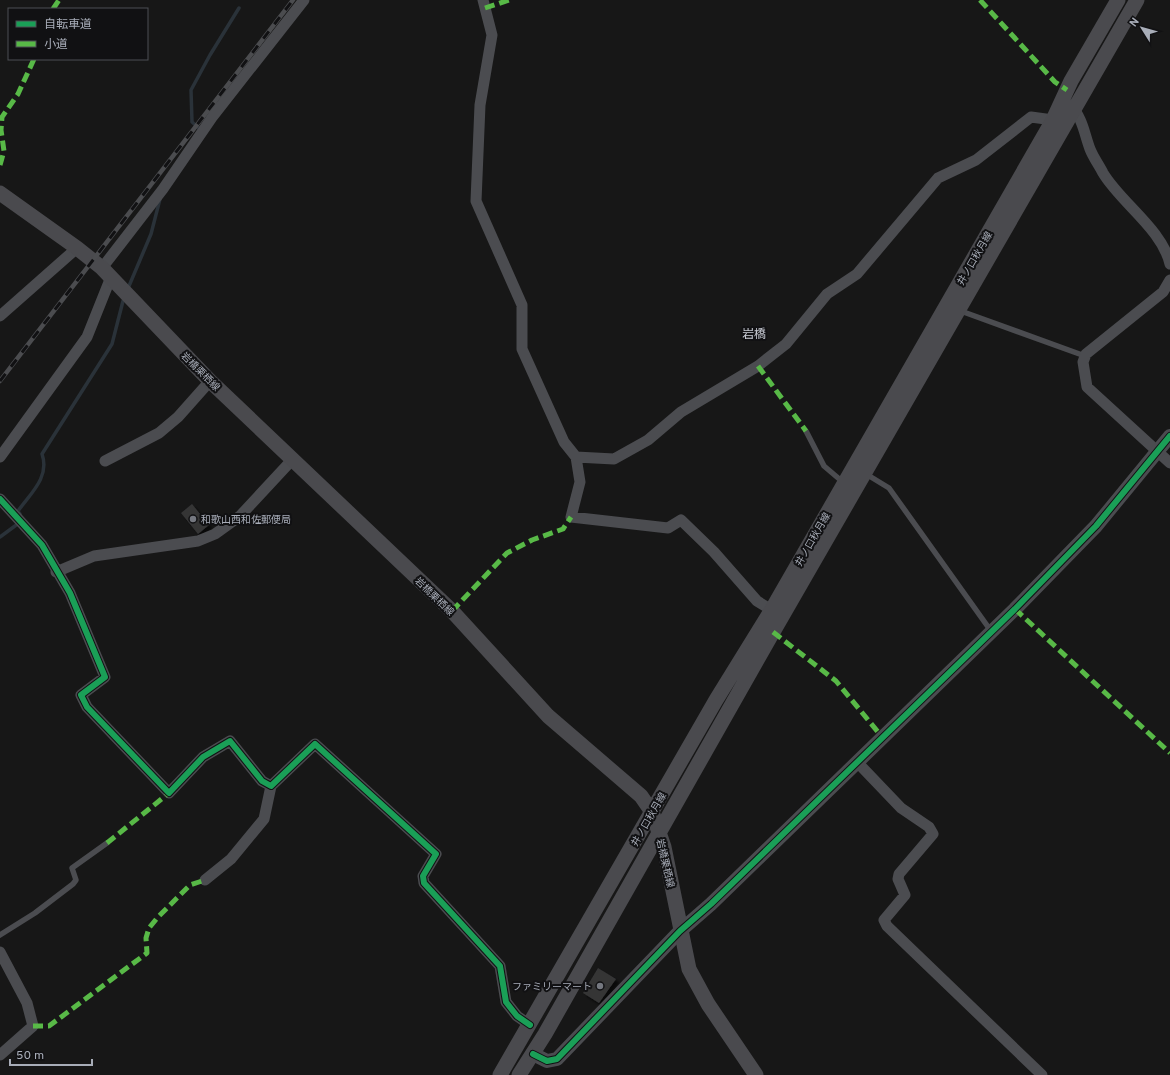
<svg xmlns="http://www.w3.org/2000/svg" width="1170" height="1075" font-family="Overpass,'Noto Sans JP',sans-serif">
	<defs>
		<filter id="shadow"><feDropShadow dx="3.5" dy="3.5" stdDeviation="1" flood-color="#0009"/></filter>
	</defs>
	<rect width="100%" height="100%" fill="#171717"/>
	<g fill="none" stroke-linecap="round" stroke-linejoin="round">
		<path stroke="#2a3239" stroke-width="3.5" d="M200 129 192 122 191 90 210 55 239 8
			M129 286 151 234 160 199
			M20 514 18 511C31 493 50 477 42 454L112 344 123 301
			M0 537 19 523"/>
	</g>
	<path fill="#353536" filter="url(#shadow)" d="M192 504 209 525 198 534 181 513Z
		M598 968 616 979 599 1003 583 993Z"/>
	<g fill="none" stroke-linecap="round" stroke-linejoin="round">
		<path stroke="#4b4c50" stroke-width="5.5" d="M958 310 1085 356
			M806 431 824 466 844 483
			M866 474 889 488 991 631
			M0 935 35 913 73 884 76 880 72 868 107 843"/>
		<path stroke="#4b4c50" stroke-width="11" d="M483 0 492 35 480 105 476 201 522 305V349L564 442 576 457 580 482 571 517 668 528 681 520 714 552 757 601 778 614
			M1070 105C1083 118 1084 133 1090 149 1093 157 1099 165 1103 173 1121 203 1162 229 1170 264
			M102 268 163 189 213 116 304 0
			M1170 280 1163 292 1086 354 1083 362 1087 387 1170 463
			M0 316 77 248
			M0 457 87 337 111 277
			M576 457 614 459 648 440 681 412 758 366 786 344 827 294 857 274 938 178 976 160 1031 117 1053 120
			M105 461 159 433 178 417 210 381
			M0 499 42 545 70 593 105 677 81 695 87 707 169 793 203 757 230 741 262 781 271 786 315 744 436 854 423 876 424 883 500 966 506 1002 517 1016 530 1025
			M56 572 94 556 198 541 215 534 240 516 292 460
			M857 762 901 808 929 827 933 834 899 874 898 879 905 895 884 920 887 926 1042 1075
			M205 880 231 859 264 819 271 786
			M0 952 27 1003 33 1026 0 1055"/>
		<path stroke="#4b4c50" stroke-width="14" d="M533 1054 547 1061 557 1059 680 931 711 904 1015 609 1096 526 1170 436"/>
		<path stroke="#4a4a4e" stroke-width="15" d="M0 193 77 248 102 268 210 381 452 611 548 716 641 796 652 812 664 847 689 969 708 1004 756 1075
			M500 1075 716 700 771 611 1053 120 1071 81 1118 0
			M519 1075 545 1034 773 632 1137 0"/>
		<defs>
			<path id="rail" d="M0 381 293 0"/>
		</defs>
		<use href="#rail" stroke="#4b4c4f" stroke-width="4.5"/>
		<use href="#rail" stroke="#111113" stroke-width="3" stroke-dasharray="9" stroke-linecap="butt"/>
		<path stroke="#58b947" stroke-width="5" stroke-dasharray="10 5" stroke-linecap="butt" d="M980 0 1055 82 1067 90
			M485 8 509 0
			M53 9 59 0
			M0 165 4 151 1 130 2 117 18 94 34 59
			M758 366 806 431
			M1015 609 1170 753
			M452 611 507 553 532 540 563 529 571 517
			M773 632 836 681 883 738
			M107 843 169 793
			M33 1026H49L147 953 146 938 149 928 158 917 190 885 205 880"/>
		<defs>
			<path id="cycleway" d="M0 499 42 545 70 593 105 677 81 695 87 707 169 793 203 757 230 741 262 781 271 786 315 744 436 854 423 876 424 883 500 966 506 1002 517 1016 530 1025
				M533 1054 547 1061 557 1059 680 931 711 904 1015 609 1096 526 1170 436"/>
		</defs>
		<use href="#cycleway" stroke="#111113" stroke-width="8"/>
		<use href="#cycleway" stroke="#1a9f57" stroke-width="6"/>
	</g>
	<g fill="#757880" stroke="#111113" stroke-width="1.5">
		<circle cx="193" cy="519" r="4"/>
		<circle cx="600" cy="986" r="4"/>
	</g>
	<g text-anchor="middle" stroke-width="4" stroke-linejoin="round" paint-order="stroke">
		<g font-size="10" fill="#a8adb8" stroke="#111113">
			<text transform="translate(974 258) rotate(-60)" y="4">井ノ口秋月線</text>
			<text transform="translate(201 371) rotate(45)" y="4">岩橋栗栖線</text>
			<text transform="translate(812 539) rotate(-60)" y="4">井ノ口秋月線</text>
			<text transform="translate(435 596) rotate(44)" y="4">岩橋栗栖線</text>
			<text transform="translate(648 819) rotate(-60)" y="4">井ノ口秋月線</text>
			<text transform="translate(666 863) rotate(77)" y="4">岩橋栗栖線</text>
		</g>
		<g font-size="10" fill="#a8adb8" stroke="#111113" text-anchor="start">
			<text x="201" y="523">和歌山西和佐郵便局</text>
			<text x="592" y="990" text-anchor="end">ファミリーマート</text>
		</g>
		<g font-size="12" fill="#c9ccd4" stroke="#111113">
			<text x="754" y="338">岩橋</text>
		</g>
	</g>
	<rect x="8" y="8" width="140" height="52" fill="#111113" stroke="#4d4f55"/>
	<rect x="16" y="21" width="20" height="6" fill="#1a9f57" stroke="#4d4f55"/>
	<text x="44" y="28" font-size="12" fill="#a8adb8">自転車道</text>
	<rect x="16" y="41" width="20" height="6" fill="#58b947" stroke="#4d4f55"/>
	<text x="44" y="48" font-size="12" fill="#a8adb8">小道</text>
	<g transform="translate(1142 28) rotate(307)" stroke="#111113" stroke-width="3" paint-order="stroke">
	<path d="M0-3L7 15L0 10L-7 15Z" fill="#a8adb8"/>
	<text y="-6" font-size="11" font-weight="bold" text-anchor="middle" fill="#a8adb8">N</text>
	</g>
	<path d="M10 1059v6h82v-6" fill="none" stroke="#a8adb8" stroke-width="2"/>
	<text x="16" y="1059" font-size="12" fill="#a8adb8" stroke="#111113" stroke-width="3" paint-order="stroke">50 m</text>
</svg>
